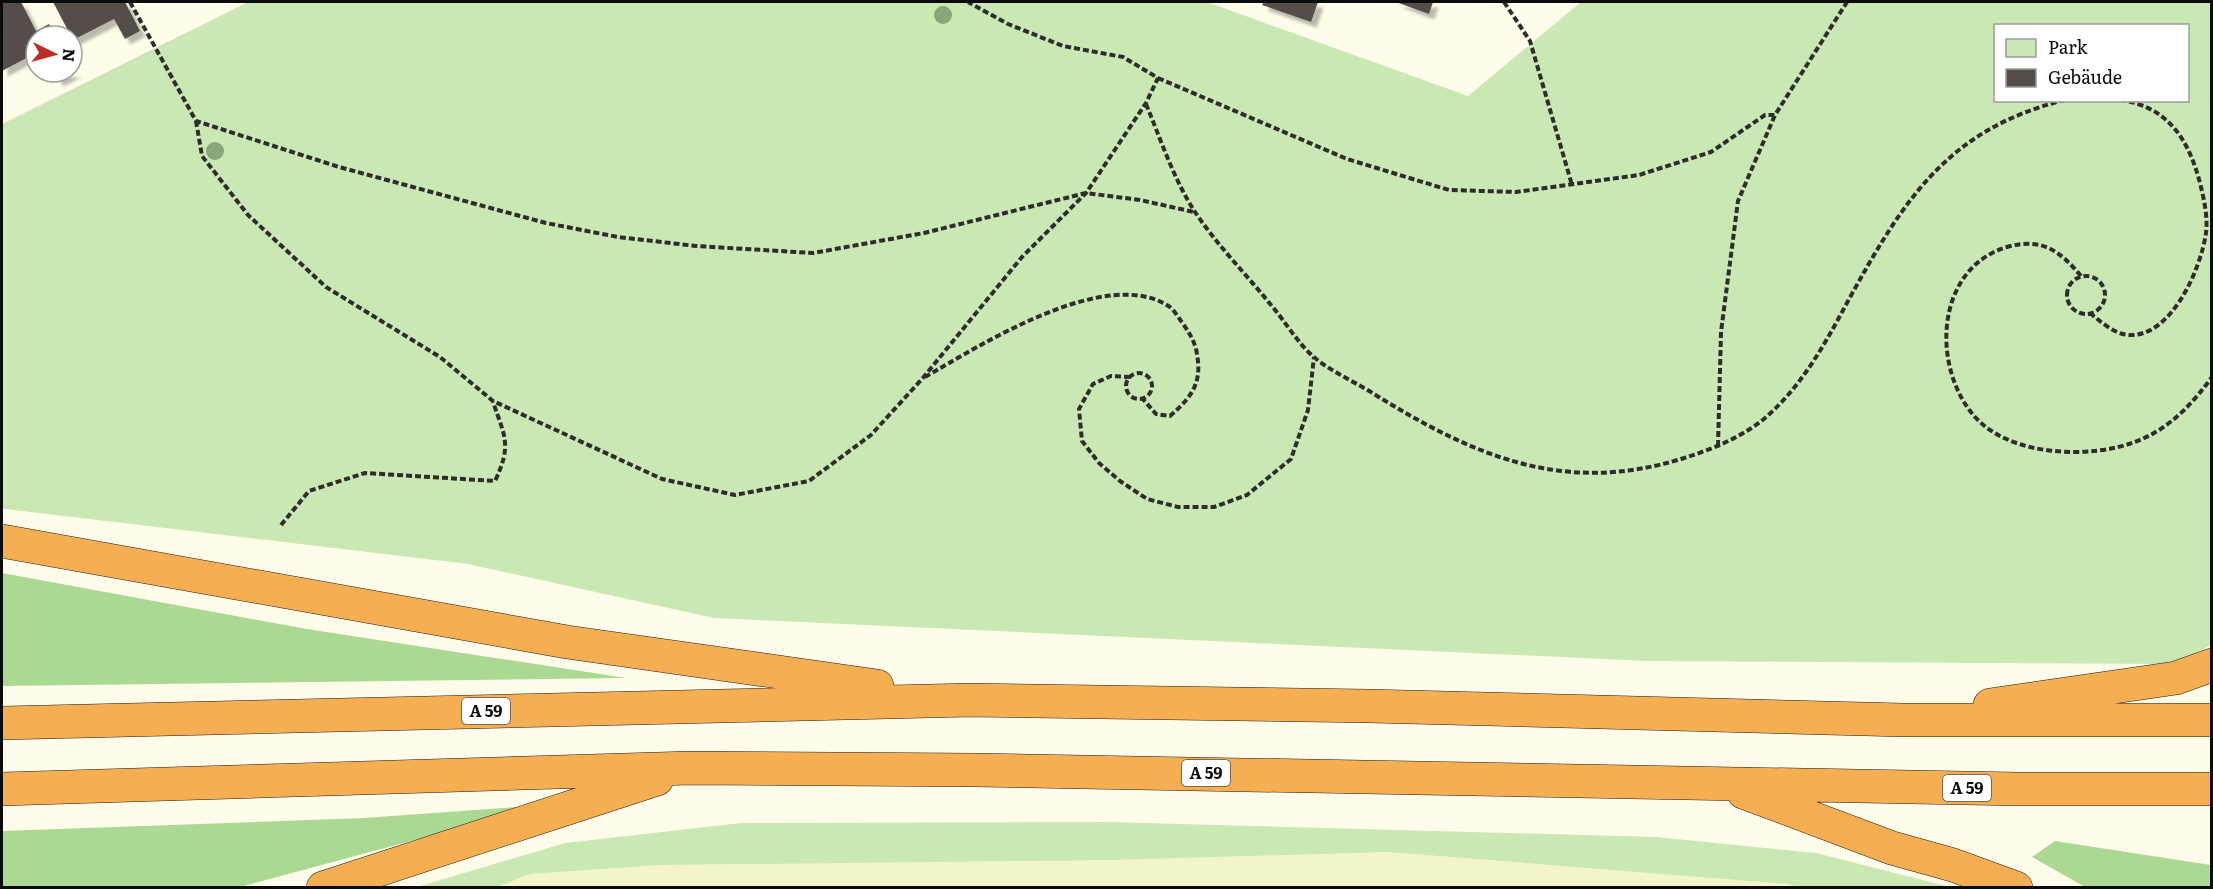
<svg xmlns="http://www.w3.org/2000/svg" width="2213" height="889" font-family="Literata,serif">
	<defs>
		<filter id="shadow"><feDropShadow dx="5.5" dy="5.5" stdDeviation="1.5" flood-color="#0004"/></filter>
	</defs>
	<rect width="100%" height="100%" fill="#fffdea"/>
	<path fill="#f3f4cb" d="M1388 852 1787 884 1798 887 498 888 530 874 661 865Z"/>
	<path fill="#cae8b4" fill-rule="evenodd" d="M248 2H1207L1468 96 1581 2H2211V645L2174 664 1646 661 714 618 468 564 5 509 2 508V124ZM1996 26H2188V100H1996Z
		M1109 822 1657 837 1816 853 1950 887H1798L1787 884 1388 852 1110 860 661 865 530 874 498 887H417L565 843 741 823Z"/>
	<path fill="#abd993" d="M2 573 307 629 626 678 2 686Z
		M544 805 240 887H2V831L364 818Z
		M2055 841 2211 865V887H2085L2032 857Z"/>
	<path fill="#544e48" filter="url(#shadow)" d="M2 2H21L36 31 49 24 55 36H36V53L2 71Z
		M53 2H125L140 31 125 39 114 19 73 40Z
		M1264 2H1318L1311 22 1262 5Z
		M1396 2H1433L1429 14Z
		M53 72H76L58 81Z"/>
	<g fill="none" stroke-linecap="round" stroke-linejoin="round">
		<defs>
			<path id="highway" d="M2 541 567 642 877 686
				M1990 705 2176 678 2212 665
				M2 723 971 700 1369 706 1903 720H2212
				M2 789 690 768 977 770 2018 789H2212
				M1743 792 1892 848 1953 865 2016 888
				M323 888 657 779"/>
		</defs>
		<use href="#highway" stroke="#1c1c1c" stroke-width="34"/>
		<path stroke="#2d2d2d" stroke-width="4" stroke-dasharray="6 3" stroke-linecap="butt" d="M130 2 196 121 339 167 546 223 618 237 696 246 813 253 924 233 1086 193 1140 200 1194 212
			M1504 2 1530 41 1572 185
			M1158 78 1347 159 1449 190 1516 192 1639 175 1711 152 1765 115H1775L1847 2
			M1146 104C1161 140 1174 180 1195 212 1217 245 1246 274 1271 305 1285 321 1298 344 1315 358 1332 372 1355 382 1374 394 1474 456 1563 495 1681 459 1710 450 1741 438 1765 418 1802 386 1825 344 1848 301 1903 201 1947 129 2065 100
			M196 121 202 156 248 215 326 287 440 357 493 401 662 479 735 495 809 481 871 435 922 379 1022 257 1086 193 1146 103 1158 78 1123 57 1063 46 1008 24 968 2
			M2081 276C2060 251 2042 237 2007 247 1936 268 1930 366 1975 417 2000 444 2040 452 2075 452 2139 451 2175 428 2212 377
			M2067 295a19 19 0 1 1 38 0a19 19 0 1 1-38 0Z
			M2090 313C2101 322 2114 334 2129 335 2172 337 2201 268 2206 233 2208 217 2204 199 2200 183 2189 141 2169 107 2121 100
			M1126 386a13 13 0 1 1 26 0a13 13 0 1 1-26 0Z
			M925 377C981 345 1107 264 1170 307 1174 310 1178 317 1181 321 1188 331 1193 338 1196 349 1203 381 1194 395 1170 416L1156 414 1142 398
			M1130 377 1111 376 1093 384 1079 409 1082 441 1099 463 1120 481 1147 499 1178 507H1214L1247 495 1291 459 1308 410 1314 357
			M1718 446 1721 332 1738 201 1775 115
			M281 525 309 491 365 473 495 481C512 445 505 437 493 402"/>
		<use href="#highway" stroke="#f5ae52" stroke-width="33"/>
	</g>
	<g fill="#86a879">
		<circle cx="943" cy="15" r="9"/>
		<circle cx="215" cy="151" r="9"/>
	</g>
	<g text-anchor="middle" stroke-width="6" stroke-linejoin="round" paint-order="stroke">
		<g fill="#fff" stroke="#545454" stroke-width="1.5">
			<rect x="462" y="698" width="48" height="26" rx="4.5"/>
			<rect x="1182" y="760" width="48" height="26" rx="4.5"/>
			<rect x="1943" y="775" width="48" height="26" rx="4.5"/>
		</g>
		<g font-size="16" font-weight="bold" fill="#0b0b0b">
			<text x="486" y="717">A 59</text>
			<text x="1206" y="779">A 59</text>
			<text x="1967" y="794">A 59</text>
		</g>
	</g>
	<rect width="2213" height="889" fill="none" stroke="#0b0b0b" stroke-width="6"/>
	<rect x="1994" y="24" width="195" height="78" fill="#ffffff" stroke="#9d9d9d" stroke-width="1.5"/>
	<rect x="2006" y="39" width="30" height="18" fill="#cae8b4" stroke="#9d9d9d" stroke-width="1.5"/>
	<text x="2048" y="54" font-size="18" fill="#0b0b0b">Park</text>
	<rect x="2006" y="69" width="30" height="18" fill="#544e48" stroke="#9d9d9d" stroke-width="1.5"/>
	<text x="2048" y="84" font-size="18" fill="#0b0b0b">Gebäude</text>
	<g transform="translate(54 54) rotate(95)"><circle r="28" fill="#ffffff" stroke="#9d9d9d" stroke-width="1.5"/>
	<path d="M0-4.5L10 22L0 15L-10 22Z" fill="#bb2d24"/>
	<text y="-9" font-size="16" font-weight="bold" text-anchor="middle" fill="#0b0b0b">N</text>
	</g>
</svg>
